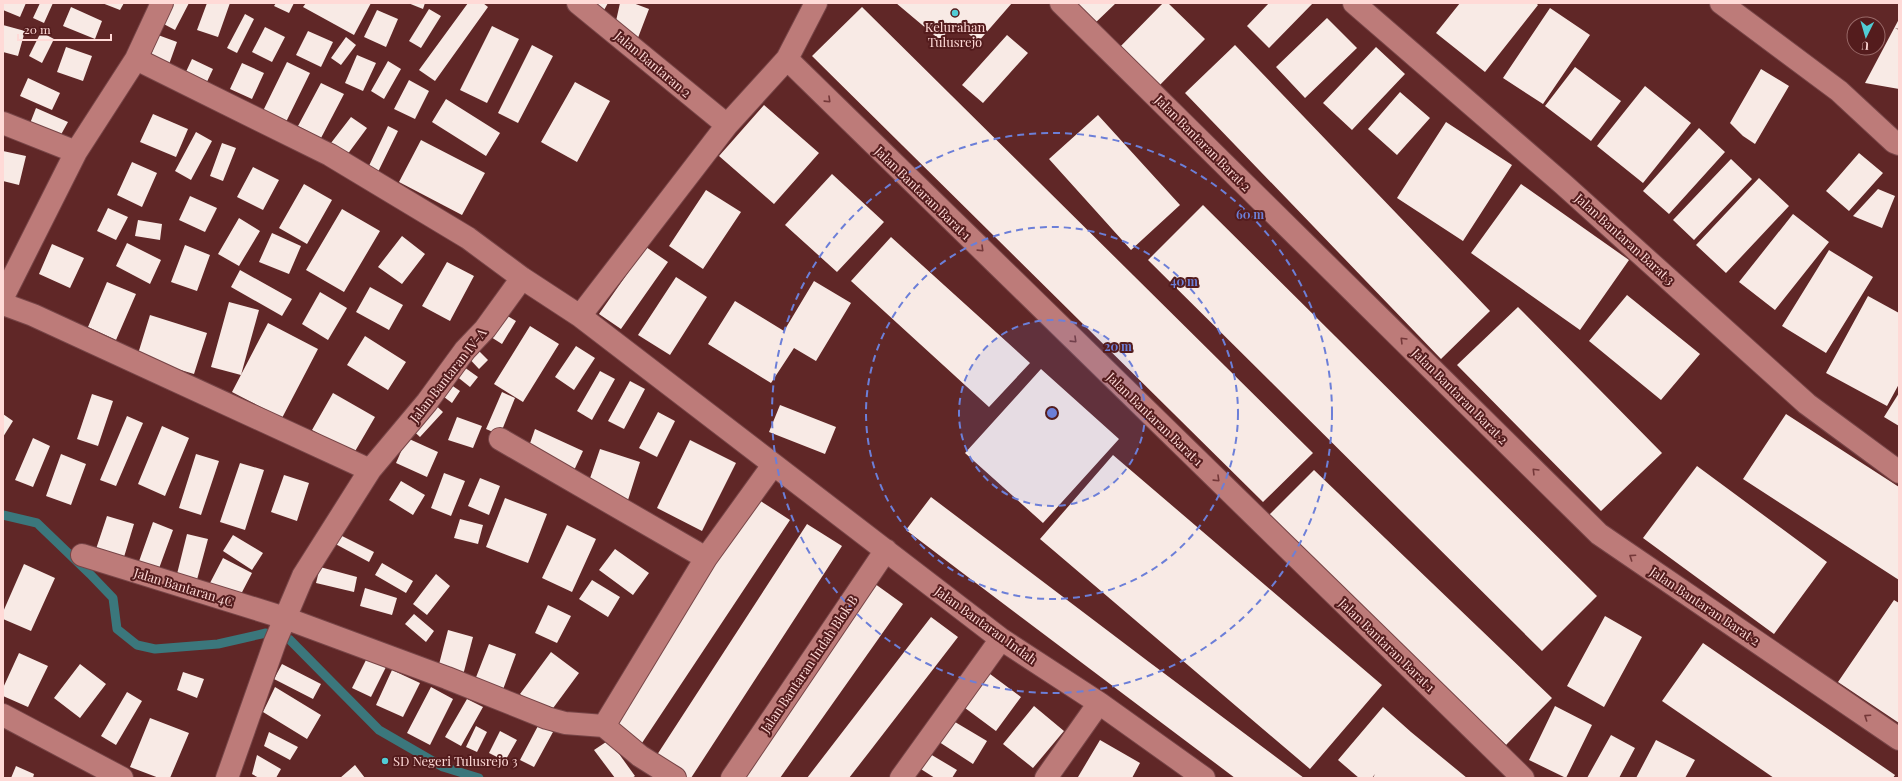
<svg xmlns="http://www.w3.org/2000/svg" width="1902" height="781" font-family="'Playfair Display',serif">
	<rect width="100%" height="100%" fill="#602727"/>
	<g fill="none" stroke-linecap="round" stroke-linejoin="round">
		<path stroke="#3b777c" stroke-width="9" d="M3 515 37 523 90 574 113 598 117 629 137 645 155 649 218 644 266 633 289 639 379 730 443 767 479 778"/>
	</g>
	<path fill="#f8eae5" d="M3 3H26L20 17 3 10Z
		M40 3H53L44 23 33 18Z
		M102 3H124L120 10Z
		M169 3H189L175 30 160 22Z
		M207 3H230L218 37 197 30Z
		M276 3H294L289 13 274 6Z
		M306 3H371L354 35 303 7Z
		M408 3H425L423 9Z
		M468 3H483L488 7 435 81 419 70Z
		M587 3H608L599 19Z
		M620 3H633L649 9 636 43 614 30Z
		M896 3H1012L978 42 956 23 940 40Z
		M1071 3H1116L1093 25Z
		M1163 3H1168L1205 39 1155 90 1116 51Z
		M1269 3H1313L1269 48 1247 26Z
		M1460 3H1536L1538 5 1485 72 1436 33Z
		M71 7 102 21 95 39 63 26Z
		M862 7 1313 453 1263 502 812 56Z
		M1550 8 1590 35 1543 104 1503 78Z
		M429 9 441 16 421 48 409 41Z
		M377 10 398 19 386 47 364 37Z
		M245 14 254 19 237 53 227 48Z
		M1327 18 1357 48 1305 98 1276 67Z
		M1899 19V29L1895 28 1899 30V89L1865 83Z
		M3 25 25 31 18 56 3 52Z
		M492 26 519 39 487 103 460 90Z
		M265 27 285 37 272 62 252 52Z
		M308 31 333 42 321 67 296 55Z
		M41 32 54 39 42 63 29 56Z
		M158 35 177 42 167 70 148 64Z
		M1007 35 1028 53 983 103 962 85Z
		M346 37 356 45 341 65 331 58Z
		M532 45 553 56 518 123 498 113Z
		M1235 45 1490 311 1441 359 1185 93Z
		M66 47 92 56 83 81 57 72Z
		M1376 47 1405 74 1352 130 1323 103Z
		M357 55 376 63 363 91 345 83Z
		M192 59 213 69 205 86 184 76Z
		M388 61 401 69 384 99 371 91Z
		M287 62 310 73 286 122 263 111Z
		M242 63 264 73 252 99 230 89Z
		M1575 67 1621 101 1591 141 1545 106Z
		M1761 69 1789 86 1755 144 1743 136 1730 123Z
		M28 78 60 93 52 110 20 96Z
		M409 80 429 91 415 119 394 109Z
		M575 82 610 101 577 162 541 142Z
		M321 83 344 94 321 138 298 126Z
		M1645 86 1691 123 1643 183 1597 146Z
		M1400 92 1430 118 1397 155 1368 129Z
		M446 99 500 133 486 156 432 122Z
		M764 105 819 153 774 204 719 156Z
		M36 108 68 122 58 140 29 126Z
		M153 114 188 129 176 157 140 142Z
		M1098 115 1180 205 1131 250 1049 159Z
		M351 117 367 128 347 155 331 143Z
		M1446 122 1512 165 1463 241 1397 198Z
		M388 126 398 131 377 174 367 170Z
		M1699 128 1725 152 1669 214 1643 191Z
		M196 132 212 141 191 180 175 171Z
		M421 140 485 173 462 215 399 182Z
		M222 143 236 148 223 181 210 176Z
		M3 151 26 156 19 185 3 181Z
		M1859 153 1883 173 1849 211 1826 191Z
		M1731 159 1752 179 1694 240 1673 220Z
		M132 162 157 173 142 207 117 195Z
		M253 167 279 180 263 210 237 197Z
		M832 174 884 222 837 272 785 225Z
		M1759 178 1789 206 1726 273 1696 245Z
		M304 184 332 200 307 244 279 228Z
		M1521 184 1629 260 1580 330 1471 253Z
		M1878 189 1895 196 1882 228 1853 216Z
		M706 190 741 212 703 269 669 246Z
		M190 196 217 208 205 232 179 220Z
		M1203 205 1597 596 1542 651 1148 260Z
		M108 208 128 217 116 240 97 231Z
		M342 209 380 231 344 292 306 270Z
		M1793 214 1829 242 1775 310 1739 282Z
		M239 218 260 231 239 266 218 254Z
		M138 220 162 224 160 240 135 236Z
		M272 233 301 246 289 274 259 262Z
		M402 236 425 254 402 284 378 267Z
		M891 237 1030 363 989 407 851 281Z
		M127 243 161 260 150 284 116 266Z
		M52 244 84 258 70 288 39 274Z
		M185 245 210 255 197 291 171 282Z
		M646 247 668 262 621 329 599 314Z
		M1829 250 1873 277 1826 353 1782 326Z
		M447 262 474 276 450 321 422 306Z
		M240 270 292 299 282 316 231 287Z
		M676 277 707 297 670 355 638 335Z
		M814 281 851 303 816 361 794 348 771 383 708 344 735 301 784 331Z
		M107 282 136 294 116 340 88 327Z
		M370 287 403 305 389 330 356 312Z
		M320 292 347 308 328 340 302 324Z
		M1627 295 1700 354 1661 400 1589 341Z
		M1868 296 1899 313V384L1887 406 1826 373Z
		M229 302 259 310 241 375 211 367Z
		M1518 307 1662 453 1601 511 1457 365Z
		M499 311 516 321 502 344 483 332Z
		M150 315 207 333 194 374 137 357Z
		M268 323 318 349 282 418 232 392Z
		M530 326 559 344 523 402 494 384Z
		M365 336 406 362 388 390 347 365Z
		M472 344 488 360 479 369 464 353Z
		M576 346 595 358 574 390 555 377Z
		M457 362 478 377 470 387 450 371Z
		M1041 369 1119 439 1043 523 965 453Z
		M600 371 615 379 592 420 577 411Z
		M444 380 460 391 452 403 436 391Z
		M630 381 645 389 624 429 608 421Z
		M502 392 515 398 500 435 486 429Z
		M333 393 375 417 354 453 312 430Z
		M1899 393V426L1884 417Z
		M92 394 113 401 98 446 77 439Z
		M430 400 443 412 420 437 408 426Z
		M780 405 836 427 825 454 769 432Z
		M658 412 675 421 657 457 639 448Z
		M3 414 13 421 3 437Z
		M1786 414 1899 487V580L1743 479Z
		M127 416 143 423 116 486 100 480Z
		M457 417 482 426 473 448 448 440Z
		M162 426 189 438 165 496 138 484Z
		M535 429 583 451 570 479 527 452Z
		M33 438 50 446 33 487 15 480Z
		M407 438 438 452 427 477 396 463Z
		M690 440 736 463 702 531 657 508Z
		M600 449 640 462 628 500 587 487Z
		M61 454 86 464 71 505 46 496Z
		M196 454 219 461 201 515 179 508Z
		M1113 455 1382 685 1310 769 1040 539Z
		M240 463 264 470 245 530 220 522Z
		M1697 466 1827 562 1774 634 1643 538Z
		M1314 470 1552 698 1506 745 1268 516Z
		M444 473 465 481 451 516 431 508Z
		M284 475 309 483 297 521 271 512Z
		M480 478 500 486 489 515 468 506Z
		M401 481 425 495 413 515 389 500Z
		M931 497 1149 662 1304 778H1235L960 571 906 530Z
		M505 498 547 514 528 563 486 547Z
		M756 498 790 520 638 749 609 724Z
		M107 516 134 524 124 557 96 549Z
		M460 519 483 525 478 544 454 538Z
		M153 522 173 530 157 574 137 567Z
		M807 524 842 546 691 778H686L655 758Z
		M567 525 596 539 572 592 542 578Z
		M334 532 374 552 369 562 328 540Z
		M187 534 208 539 195 587 175 582Z
		M233 535 263 553 252 570 223 551Z
		M615 549 649 573 633 595 599 570Z
		M223 558 252 573 239 598 210 583Z
		M382 563 413 581 406 593 375 575Z
		M24 564 55 578 31 631 3 619V612Z
		M320 567 357 577 354 592 316 583Z
		M436 574 450 586 427 615 413 604Z
		M592 580 620 597 608 617 579 599Z
		M871 581 903 604 780 778H734Z
		M365 588 397 598 392 615 360 606Z
		M1894 600 1899 603V723L1838 682Z
		M548 605 571 616 557 643 535 633Z
		M414 614 434 631 426 642 405 624Z
		M1605 616 1642 637 1604 707 1567 686Z
		M931 617 958 637 870 751 849 778H807Z
		M448 630 473 637 462 679 437 672Z
		M1703 643 1895 775 1893 778H1774L1662 701Z
		M489 644 516 654 501 695 473 685Z
		M551 652 579 673 548 715 520 694Z
		M19 653 48 666 28 707 3 696V688Z
		M367 658 386 667 371 697 352 688Z
		M80 664 106 684 80 718 54 698Z
		M282 664 321 684 313 699 274 679Z
		M392 670 420 683 403 717 376 705Z
		M986 671 1021 697 996 731 961 705Z
		M183 672 204 679 197 698 177 690Z
		M275 687 321 715 307 739 263 712Z
		M431 687 453 699 430 745 407 733Z
		M127 692 142 701 116 745 101 736Z
		M467 699 483 707 461 746 445 737Z
		M1034 706 1064 731 1033 768 1003 744Z
		M1555 706 1592 725 1566 778 1529 760Z
		M1383 707 1411 732 1467 778H1373L1375 774 1372 778H1359L1338 760Z
		M150 718 189 733 170 778H159L130 767Z
		M950 719 987 741 973 764 933 738Z
		M539 724 553 732 534 767 520 760Z
		M476 726 487 732 477 752 466 747Z
		M500 731 517 740 505 761 489 753Z
		M269 732 298 747 290 760 264 746Z
		M1611 735 1635 748 1619 778H1587Z
		M609 740 635 776 632 778H615L594 750Z
		M1100 740 1140 763 1132 778H1081L1078 777Z
		M1656 740 1695 760 1685 778H1636Z
		M925 751 957 770 952 778H935L916 766Z
		M257 755 281 769 276 778H259L252 774Z
		M355 765 365 778H340Z
		M16 766 34 774 33 778H11Z"/>
	<g fill="none" stroke-linecap="round" stroke-linejoin="round">
		<defs>
			<path id="street" d="M578 3 727 125
				M1061 3 1599 534 1899 739
				M1354 3 1563 184 1807 404 1899 472
				M1721 3 1839 91 1894 142 1899 144
				M136 59 330 155 468 238 522 278 580 316 1001 639 1099 703 1204 778
				M787 59 1523 778
				M3 123 76 152
				M3 297 76 152 136 59 162 3
				M3 304 33 315 370 470
				M580 316 727 125 787 59 816 3
				M500 439 706 558
				M82 555 285 618 447 678 547 718 565 723 604 726 640 756 675 778
				M3 715 122 778
				M604 726 706 558 773 465
				M227 778 275 642 303 576 370 470 427 402 465 350 485 329 522 278
				M732 778 886 550
				M901 778 1001 639
				M1046 778 1099 703"/>
		</defs>
		<use href="#street" stroke="#774547" stroke-width="24"/>
		<use href="#street" stroke="#bd7b79" stroke-width="22"/>
	</g>
	<defs><path id="oneway-chevron" d="M-2-3.5L2.5 0L-2 3.5" fill="none" stroke-width="1.6" stroke-linecap="round" stroke-linejoin="round"/></defs>
	<g stroke="#743839">
		<use href="#oneway-chevron" transform="translate(828 100) rotate(44)"/>
		<use href="#oneway-chevron" transform="translate(981 249) rotate(44)"/>
		<use href="#oneway-chevron" transform="translate(1074 340) rotate(44)"/>
		<use href="#oneway-chevron" transform="translate(1403 340) rotate(-135)"/>
		<use href="#oneway-chevron" transform="translate(1535 471) rotate(-135)"/>
		<use href="#oneway-chevron" transform="translate(1217 479) rotate(44)"/>
		<use href="#oneway-chevron" transform="translate(1632 557) rotate(-146)"/>
		<use href="#oneway-chevron" transform="translate(1867 717) rotate(-146)"/>
	</g>
	<circle cx="1052" cy="413" r="93" fill="#6c7fd8" fill-opacity=".12"/>
	<g fill="none" stroke="#6c7fd8" stroke-width="2" stroke-dasharray="7 5">
		<circle cx="1052" cy="413" r="93"/>
		<circle cx="1052" cy="413" r="186"/>
		<circle cx="1052" cy="413" r="280"/>
	</g>
	<g fill="#51ccd5" stroke="#541c1d" stroke-width="1.5">
		<circle cx="955" cy="13" r="4"/>
		<circle cx="385" cy="761" r="4"/>
	</g>
	<g text-anchor="middle" stroke-width="4" stroke-linejoin="round" paint-order="stroke">
		<g font-size="13" fill="#ffdad7" stroke="#541c1d">
			<text x="955" y="32">Kelurahan<tspan x="955" dy="15">Tulusrejo</tspan></text>
			<text x="393" y="766" text-anchor="start">SD Negeri Tulusrejo 3</text>
		</g>
		<g font-size="13" fill="#ffdad7" stroke="#541c1d">
			<text transform="translate(653 64) rotate(40)" y="5">Jalan Bantaran 2</text>
			<text transform="translate(1203 143) rotate(45)" y="5">Jalan Bantaran Barat 2</text>
			<text transform="translate(923 193) rotate(44)" y="5">Jalan Bantaran Barat 1</text>
			<text transform="translate(1625 239) rotate(42)" y="5">Jalan Bantaran Barat 3</text>
			<text transform="translate(448 375) rotate(-52)" y="5">Jalan Bantaran IV-A</text>
			<text transform="translate(1460 396) rotate(45)" y="5">Jalan Bantaran Barat 2</text>
			<text transform="translate(1155 419) rotate(44)" y="5">Jalan Bantaran Barat 1</text>
			<text transform="translate(184 587) rotate(17)" y="5">Jalan Bantaran 4C</text>
			<text transform="translate(1705 606) rotate(34)" y="5">Jalan Bantaran Barat 2</text>
			<text transform="translate(986 625) rotate(36)" y="5">Jalan Bantaran Indah</text>
			<text transform="translate(1387 645) rotate(44)" y="5">Jalan Bantaran Barat 1</text>
			<text transform="translate(809 664) rotate(-56)" y="5">Jalan Bantaran Indah Blok B</text>
		</g>
	</g>
	<circle cx="1052" cy="413" r="6" fill="#6c7fd8" stroke="#541c1d" stroke-width="2"/>
	<g font-size="12" text-anchor="middle" font-weight="bold" fill="#6c7fd8" stroke="#541c1d" stroke-width="4" stroke-linejoin="round" paint-order="stroke">
		<text x="1250" y="219">60 m</text>
		<text x="1184" y="286">40 m</text>
		<text x="1118" y="351">20 m</text>
	</g>
	<rect width="1902" height="781" fill="none" stroke="#ffdad7" stroke-width="8"/>
	<g transform="translate(1866 36) rotate(185)"><circle r="19" fill="#541c1d" stroke="#986867"/>
	<path d="M0-3L7 15L0 10L-7 15Z" fill="#51ccd5"/>
	<text y="-6" font-size="11" font-weight="bold" text-anchor="middle" fill="#ffdad7">U</text>
	</g>
	<path d="M18 34v6h93v-6" fill="none" stroke="#ffdad7" stroke-width="2"/>
	<text x="24" y="34" font-size="12" fill="#ffdad7" stroke="#541c1d" stroke-width="3" paint-order="stroke">20 m</text>
</svg>
